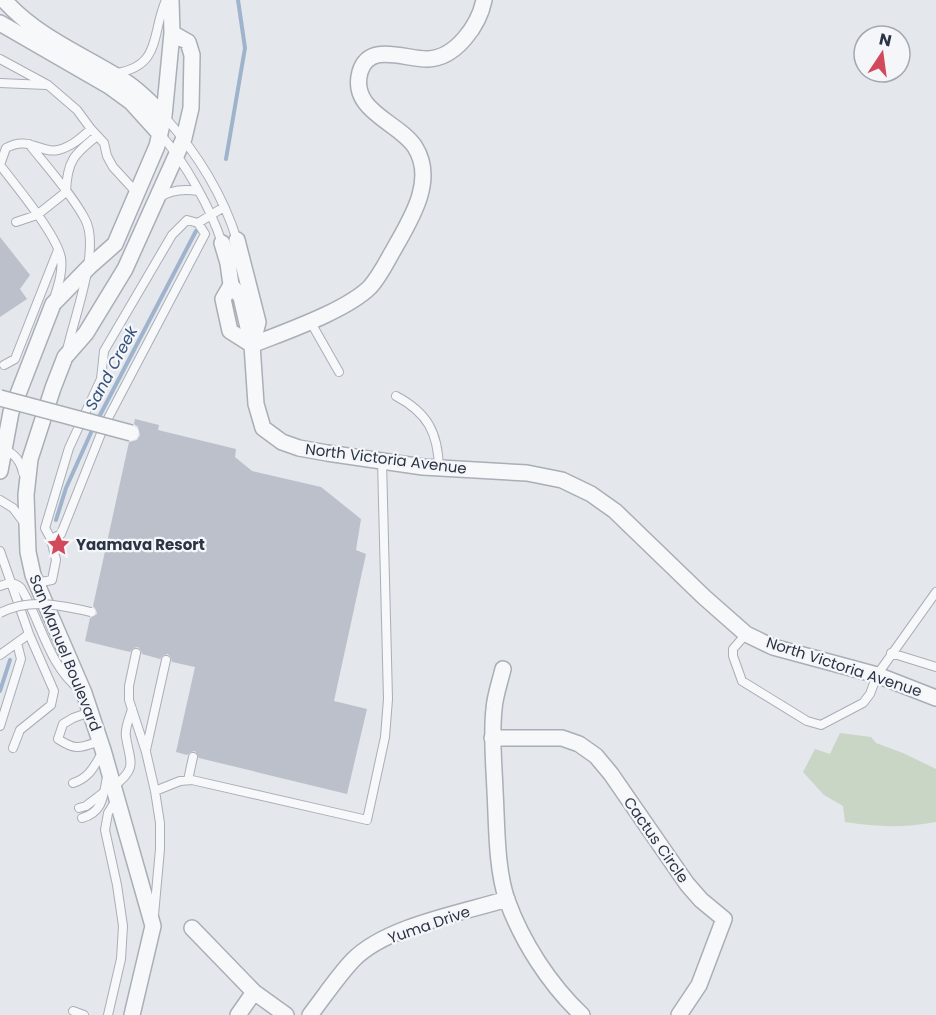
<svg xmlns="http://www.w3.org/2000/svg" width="936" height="1015" font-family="Poppins,sans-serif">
	<rect width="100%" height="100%" fill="#e4e7ec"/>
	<path fill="#c9d6c5" d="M840 733 871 737 876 743 903 753 936 769V822C904 828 877 827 845 822L843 806 824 795 803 772 815 749 830 754Z"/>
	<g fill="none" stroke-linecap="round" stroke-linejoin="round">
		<path stroke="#9fb4cc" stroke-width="4" d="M226 159 245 48 238 0
			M98 419 196 231
			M56 520 66 488 94 426
			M0 691 10 660"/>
	</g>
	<path fill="#bbc0ca" d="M0 237 30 275 20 289 27 299 0 317Z
		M135 419 159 425 158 430 236 449 235 457 252 471 321 487 361 519 356 550 366 554 334 701 367 709 347 794 199 758 195 751 191 752 187 755 176 752 195 667 172 662 171 658 168 654 164 655 160 659 142 654 141 651 138 647 134 648 130 652 85 641 90 618 97 614 96 610 93 606 129 442 137 440 140 435 138 427 134 424Z"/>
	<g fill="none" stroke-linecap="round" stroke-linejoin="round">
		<defs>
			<path id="lane" d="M0 59 48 85 77 110 91 129 104 143 107 156 113 167 136 192
				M116 73C162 66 151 34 166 0
				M0 83 46 85
				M164 116C197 153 222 192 237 240
				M161 135C185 162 211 209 222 243
				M29 144C47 167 71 193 85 219 101 248 74 318 67 350
				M159 198C170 190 184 189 198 191
				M16 222 37 215 66 192C67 161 74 154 97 136
				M198 223 205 234 104 426 61 534 51 539 45 528 69 448 101 379 104 351 172 235 187 220 198 223 224 207
				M54 299C58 286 63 272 61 258 57 235 16 186 0 165L6 148C29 135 40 154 58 150 71 147 81 138 91 129
				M310 321 339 372
				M4 365 15 359 58 250
				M396 396C428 413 438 433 439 468
				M4 449C15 454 21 461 23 473
				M0 500 13 508 25 524
				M0 551 29 634 54 691 51 705 20 730 13 748
				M36 583 52 580 56 560 51 539
				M0 586C9 583 13 581 21 588 41 621 48 665 80 690
				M746 634 733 649V656L742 681 807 721 821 725 863 703 870 694 877 675 936 592
				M136 653 129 686V700L146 752 155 791 160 823V849L154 915
				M891 653 936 667
				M0 655 29 634
				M90 712 73 718 63 724 58 739C76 751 80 748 100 741
				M0 726 21 659 17 643
				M146 750 166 660
				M188 780 193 757
				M73 783C89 778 94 767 102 753
				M114 786C138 768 130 762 126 737 124 729 130 717 132 709
				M155 791 180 781 192 780 367 820 385 737 388 699 382 461
				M79 808 86 806 103 793
				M82 818C103 812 103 797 107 777
				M73 1011 84 1015
				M108 1015 121 959 123 926 117 885 105 830 108 813 116 800"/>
			<path id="street" d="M4 0C38 38 84 55 126 82 140 91 152 104 164 116
				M0 23 109 86 131 102 160 134
				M237 240 258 322 253 342
				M222 243 228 263 231 285 241 297 252 345 256 404 263 428 282 442 299 448 327 453 423 467 527 473 562 480 591 494 615 511 704 597 746 634 773 647 877 675 936 698
				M231 285 223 299 230 331 252 345
				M252 345C284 332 346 311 370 287 380 276 387 261 394 249 411 219 436 180 415 147 399 122 349 111 360 72 369 41 407 60 428 59 456 58 479 25 484 0
				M0 471 11 412 53 304 89 267 115 244 157 146 164 116 172 33 171 0
				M503 669C500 682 495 695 494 709 491 736 494 764 495 791 497 825 496 868 507 900 522 942 550 985 582 1015
				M492 738H562L579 744 596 756 611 774 687 884 701 900 724 919 699 985 679 1015
				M192 928 254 992 286 1015
				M132 1015 153 926 103 750 84 693 33 575 28 552 26 495 30 459 53 388 65 357 86 333 125 269 184 138 191 108 192 55 188 42 172 33
				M238 1015 254 992
				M310 1015C324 997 337 977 353 960 386 926 462 913 507 899"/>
		</defs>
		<use href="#lane" stroke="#a9aeb7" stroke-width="10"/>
		<use href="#street" stroke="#a9aeb7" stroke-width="18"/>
		<use href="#lane" stroke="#f7f8fa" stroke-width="8"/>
		<use href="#street" stroke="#f7f8fa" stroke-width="15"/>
		<defs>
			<path id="lane-bridge" d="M0 613C30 598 60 605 91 612"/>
			<path id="street-bridge" d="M0 398 131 433"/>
		</defs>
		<use href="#lane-bridge" stroke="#a9aeb7" stroke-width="10" stroke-linecap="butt"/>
		<use href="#street-bridge" stroke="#a9aeb7" stroke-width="18" stroke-linecap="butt"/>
		<use href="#lane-bridge" stroke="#f7f8fa" stroke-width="8"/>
		<use href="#street-bridge" stroke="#f7f8fa" stroke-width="15"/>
	</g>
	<defs>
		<symbol id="sight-bare" viewBox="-9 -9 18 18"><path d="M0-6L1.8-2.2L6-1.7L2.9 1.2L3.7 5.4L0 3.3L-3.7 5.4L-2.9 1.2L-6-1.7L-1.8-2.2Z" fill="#d1495b" stroke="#f4f6f9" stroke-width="2.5" paint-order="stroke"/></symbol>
	</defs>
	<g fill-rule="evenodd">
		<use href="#sight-bare" x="42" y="528" width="33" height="33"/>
	</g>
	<g text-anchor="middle" stroke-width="4.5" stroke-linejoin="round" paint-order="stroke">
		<g font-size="15" fill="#2b3445" stroke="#f4f6f9">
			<text transform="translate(386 459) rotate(7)" y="5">North Victoria Avenue</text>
			<text transform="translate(65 653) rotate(68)" y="5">San Manuel Boulevard</text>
			<text transform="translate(844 667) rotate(18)" y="5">North Victoria Avenue</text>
			<text transform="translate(656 840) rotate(55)" y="5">Cactus Circle</text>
			<text transform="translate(429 925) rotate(-19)" y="5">Yuma Drive</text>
		</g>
		<g font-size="15" font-weight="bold" fill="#2b3445" stroke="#f4f6f9" text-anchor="start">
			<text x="76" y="550">Yaamava Resort</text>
		</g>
		<g font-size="16" font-style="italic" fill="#34527a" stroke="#f4f6f9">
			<text transform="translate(111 368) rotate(-62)" y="6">Sand Creek</text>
		</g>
	</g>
	<g transform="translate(882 54) rotate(13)"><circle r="28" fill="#f4f6f9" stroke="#a4a8b1" stroke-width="1.5"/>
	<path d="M0-4.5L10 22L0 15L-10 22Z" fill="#d1495b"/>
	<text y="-9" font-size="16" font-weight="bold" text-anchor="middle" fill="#2b3445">N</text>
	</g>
</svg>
